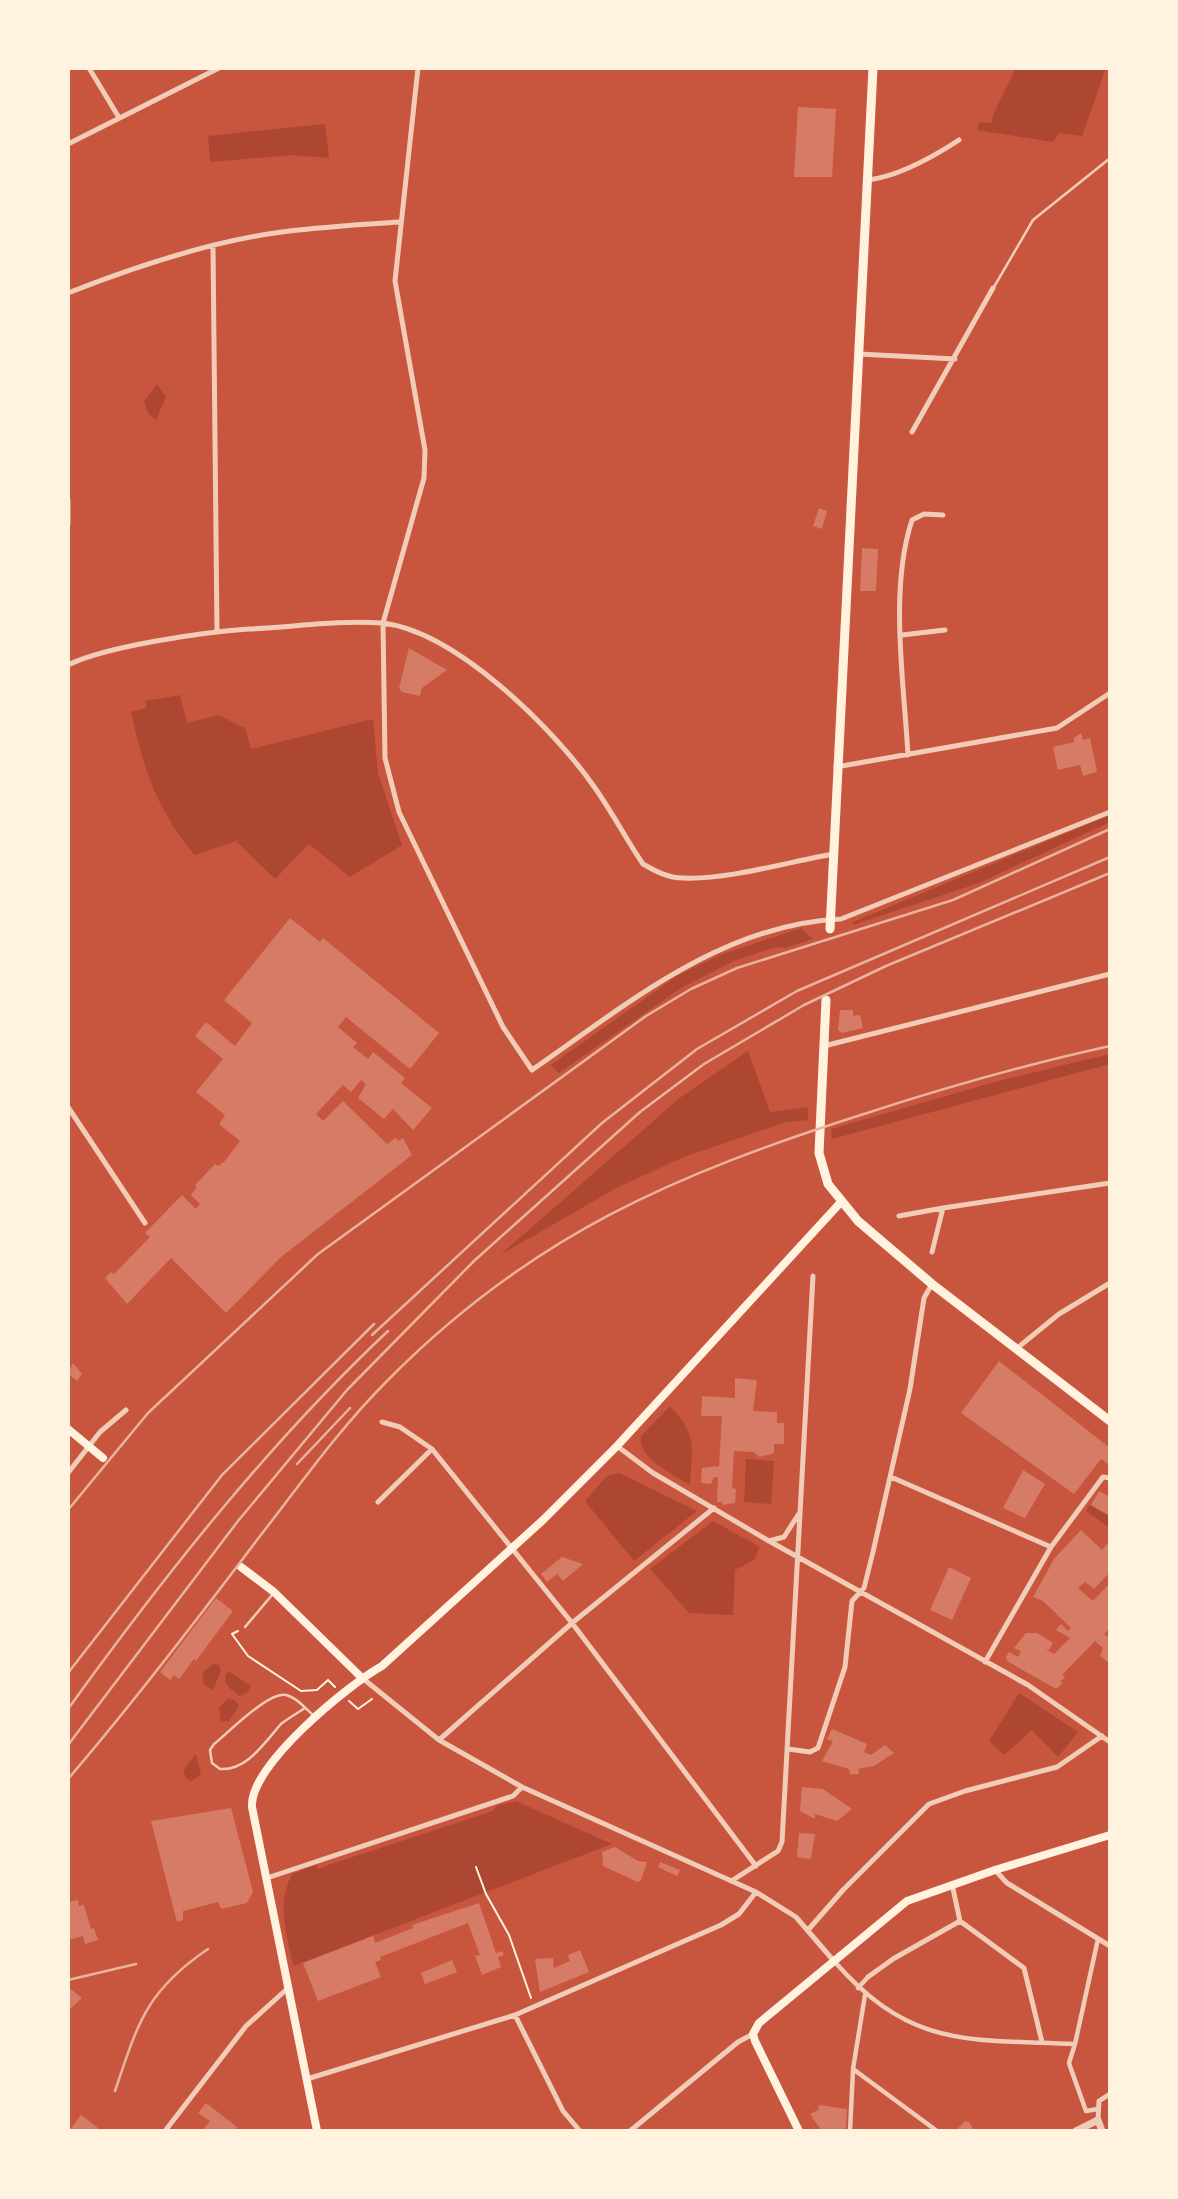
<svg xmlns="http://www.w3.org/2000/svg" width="1178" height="2199" font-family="'Alegreya Sans',sans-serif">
	<rect width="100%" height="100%" fill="#c8553d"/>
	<path fill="#ae4732" d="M1015 68H1106L1082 136 1059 133 1053 142 977 130 979 122 991 123C997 102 1008 88 1015 68Z
		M325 124 329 158 292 155 211 162 210 159 208 136Z
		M157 384 166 397 156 420 148 413 144 401Z
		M180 695 187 723 218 715 245 728 251 749 373 719 378 773 402 845 350 877 309 844 275 879 236 841 195 855C157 811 143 767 131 712L147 708 145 701Z
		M1110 815V822L979 883 853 925V922Z
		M801 928 813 939 785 948 776 947 734 961 681 988 559 1073 551 1065 677 976 720 955Z
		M748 1051 770 1112 808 1107V1120L786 1122 684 1157 618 1187 500 1255 681 1097Z
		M1110 1054V1064L832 1139 831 1129 998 1081Z
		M670 1406C698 1435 692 1449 690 1485 674 1474 637 1459 641 1436Z
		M746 1459 774 1461 771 1504 744 1502Z
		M619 1473 697 1511 634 1561 585 1501 607 1476Z
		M1090 1505 1110 1517V1528L1086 1511Z
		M713 1521 760 1547 754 1560 735 1570 733 1615 689 1613 650 1569Z
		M213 1664 219 1665 221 1671 213 1690 204 1684 202 1673Z
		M228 1671 251 1686 247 1693 240 1696C230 1689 220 1683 228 1671Z
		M1019 1693 1078 1732 1058 1757 1032 1730 1004 1755 989 1741Z
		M228 1699 235 1700 239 1706 229 1721 221 1722 219 1708Z
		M196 1754 201 1774 192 1781 187 1779 183 1771Z
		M516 1801 612 1844 293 1966C287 1933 276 1905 292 1874L316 1865 318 1869 328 1865 493 1811 496 1806Z"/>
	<path fill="#d67c66" d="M798 107 836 109 832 177H794Z
		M819 508 827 511 822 529 813 526Z
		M862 548 878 549 876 591H860Z
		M409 648 447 670 422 688 420 696 402 692 399 688Z
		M1081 733 1083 740 1090 738 1097 772 1083 776 1080 765 1058 770 1053 747 1074 742V738Z
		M290 918 320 942 323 938 439 1033 410 1069 346 1017 338 1027 357 1043 353 1047 368 1059 373 1052 405 1078 401 1083 432 1108 413 1130 393 1109 384 1119 358 1098 366 1084 361 1080 351 1092 343 1085 316 1114 323 1121 343 1101 387 1144 396 1138 398 1141 403 1138 412 1155 281 1257 226 1313 171 1258 127 1304 105 1278 111 1272 114 1274 150 1237 145 1233 182 1195 196 1209 200 1204 191 1195 197 1187 195 1185 215 1164 218 1166 225 1161 240 1141 219 1124 225 1115 196 1092 223 1059 195 1036 206 1022 235 1046 252 1023 224 1000Z
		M840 1010H853V1016L860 1015 863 1028 842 1033 838 1030Z
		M999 1361 1110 1448V1465L1101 1459 1074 1494 961 1413Z
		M73 1363 82 1374 77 1381 68 1374Z
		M735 1378 757 1380 753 1411 777 1412V1423H784V1444H774V1453L759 1457 754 1452 734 1451 732 1488 736 1489 735 1503 722 1505V1502H717L718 1477H714L711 1484 701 1483 702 1468 719 1466 722 1416H701L702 1396 735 1398Z
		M1023 1470 1045 1484 1025 1518 1003 1508Z
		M1099 1491 1110 1497V1516L1091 1505Z
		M1081 1530 1102 1550 1107 1544 1110 1546V1572L1094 1589 1085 1582 1078 1588 1093 1601 1110 1583V1628L1104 1634 1110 1639V1664L1100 1656 1103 1648 1095 1641 1062 1675 1065 1677 1060 1682 1063 1683 1056 1689 1007 1661 1006 1657 1009 1652 1018 1657 1021 1651 1014 1648 1026 1633H1037L1053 1643 1049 1650 1045 1649 1054 1654 1070 1638 1056 1630 1061 1624 1068 1631 1071 1628 1043 1601 1033 1597 1054 1559Z
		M562 1557 583 1564 563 1581 557 1574 547 1582 541 1574Z
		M949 1567 971 1578 952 1620 930 1610Z
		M216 1598 233 1611 196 1661 194 1659 179 1679 174 1675 170 1680 160 1672Z
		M832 1729 867 1744 864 1752 871 1755 885 1745 894 1753 874 1766 858 1769 859 1774H850L849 1769 822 1761 833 1741 827 1739Z
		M802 1787 823 1789 852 1809 837 1821 815 1814V1819L800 1811Z
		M231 1808 253 1892 247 1903 221 1909 218 1902 183 1911V1920L177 1922 151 1821Z
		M799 1833 815 1834 811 1859 797 1857Z
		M615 1847 638 1861 647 1862 641 1880 638 1882 603 1866 602 1852Z
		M660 1862 680 1870 677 1876 658 1867Z
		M78 1900 79 1906 84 1905 91 1929 94 1928 98 1940 85 1944 83 1936 68 1940V1902Z
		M479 1903 496 1953 502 1951 504 1955 498 1957 501 1967 482 1975 475 1956 480 1955 468 1923 380 1957 381 1960 375 1962 381 1977 318 2001 303 1963 373 1936 375 1943 413 1928 412 1925Z
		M580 1950 589 1972 540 1992 535 1959 553 1958 554 1968 570 1961 568 1955Z
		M452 1960 457 1972 425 1984 421 1973Z
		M68 1987 82 1998 68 2011Z
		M206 2103 237 2127 234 2131H202L210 2121 198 2113Z
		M819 2105 847 2109 846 2127 841 2131 821 2130 810 2114 818 2110Z
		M81 2115 102 2131H69Z
		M965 2121 969 2122 974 2131H955Z"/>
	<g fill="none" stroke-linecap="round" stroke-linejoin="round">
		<path stroke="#fff3e0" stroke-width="2" d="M238 1631 232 1634 248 1656 301 1691 317 1690 328 1680 335 1687
			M349 1701 358 1709 372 1699
			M476 1867 486 1894 509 1935 531 1998"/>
		<path stroke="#f1ccb7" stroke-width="2.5" d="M994 287 1033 220 1109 159
			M245 1627 272 1595
			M305 1708C298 1713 288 1718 281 1724 265 1742 247 1771 220 1769L212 1763 210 1750 214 1744C229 1732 269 1691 286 1695 296 1697 305 1708 313 1715"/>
		<path stroke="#f1ccb7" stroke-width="4.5" d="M834 1961C911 2049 967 2039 1075 2044L1069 2063 1071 2069 1086 2111 1098 2109
			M858 1988 868 1977
			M865 1995 853 2069 937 2131
			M1075 2044 1098 1939
			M850 2131 853 2070"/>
		<path stroke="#f1ccb7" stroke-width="5" d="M89 68 118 116
			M418 68 395 281 425 450 424 478 383 623 385 758 399 812 503 1027 532 1070C626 1005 722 924 841 919L1110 812
			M68 144 219 68
			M868 180C900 176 933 157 959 140
			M213 246 217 632
			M68 293C134 267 205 243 275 233 316 227 358 225 399 222
			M859 354 955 359
			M912 432 993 288
			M68 500V524
			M902 635 945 630
			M68 665C106 646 205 632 249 629 293 627 338 620 381 623 455 630 555 730 595 788 612 812 626 839 643 864 655 871 668 878 683 878 727 880 788 862 833 854
			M908 755C904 682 889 590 912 520L924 514 943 515
			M836 767 1057 728 1110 693
			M824 1046 1110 974
			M68 1107 145 1223
			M943 1208 1110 1183
			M899 1216 943 1208 932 1252
			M1016 1349 1059 1314 1110 1283
			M382 1422 400 1427 432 1449 572 1623 756 1866
			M617 1446 653 1473 769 1541 1028 1685 1110 1742
			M68 1473 100 1432 126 1410
			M891 1477 1051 1547 985 1662
			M378 1502 432 1449
			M769 1541 784 1537 798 1515
			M1051 1547 1103 1477 1110 1478
			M361 1677 439 1740 522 1787 756 1892 796 1917 833 1960
			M439 1740 572 1623 714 1508
			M788 1749 810 1752 818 1748 845 1667 852 1601 864 1588 873 1552 910 1389 924 1298 932 1284
			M995 1870 1007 1883 1110 1946
			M267 1878 513 1796 522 1787
			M733 1880 778 1851 782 1842 813 1276
			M952 1884 960 1921 1024 1968 1042 2042
			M808 1930 843 1890 929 1804 965 1791 1057 1767 1102 1736
			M868 1977 893 1959 960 1921
			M515 2015 563 2111 580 2131
			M307 2079 515 2015 721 1925 739 1914 756 1892
			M1098 2120 1099 2101 1110 2094
			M165 2131 246 2026 288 1988
			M630 2131 738 2042 753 2034"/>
		<path stroke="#f1ccb7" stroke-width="7" d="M1076 2131 1098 2120 1102 2131"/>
		<path stroke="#fff3e0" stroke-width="8" d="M68 1429 103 1458
			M241 1567 274 1592 361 1677
			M317 2131 252 1807C249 1766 348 1685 382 1666L543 1520 617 1446 841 1202
			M799 2131 755 2041 753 2034 759 2023 907 1901 995 1870 1110 1835"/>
		<path stroke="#fff3e0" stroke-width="9" d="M830 929 873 68
			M826 1000 819 1153 828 1184 858 1221 932 1284 1110 1421"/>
		<path stroke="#e9b49f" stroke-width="2.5" d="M372 1335 602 1123 697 1049 797 991 1110 857
			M297 1464 350 1408
			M68 1510 148 1413 318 1254 646 1016 691 989 737 968 953 900 1110 829
			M68 1673 222 1475 374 1324
			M68 1709C164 1576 268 1444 388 1331
			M68 1745 238 1521 347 1390 474 1261 640 1112 704 1064 804 1005 886 966 1110 873
			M68 1779C134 1702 196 1621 257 1540 299 1486 339 1429 387 1381 531 1235 675 1174 867 1113 947 1087 1028 1064 1110 1046
			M68 1980 136 1964
			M115 2091C138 2023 146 1991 208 1949"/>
	</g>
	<rect width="1178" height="2199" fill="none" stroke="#fff3e0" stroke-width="140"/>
</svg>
